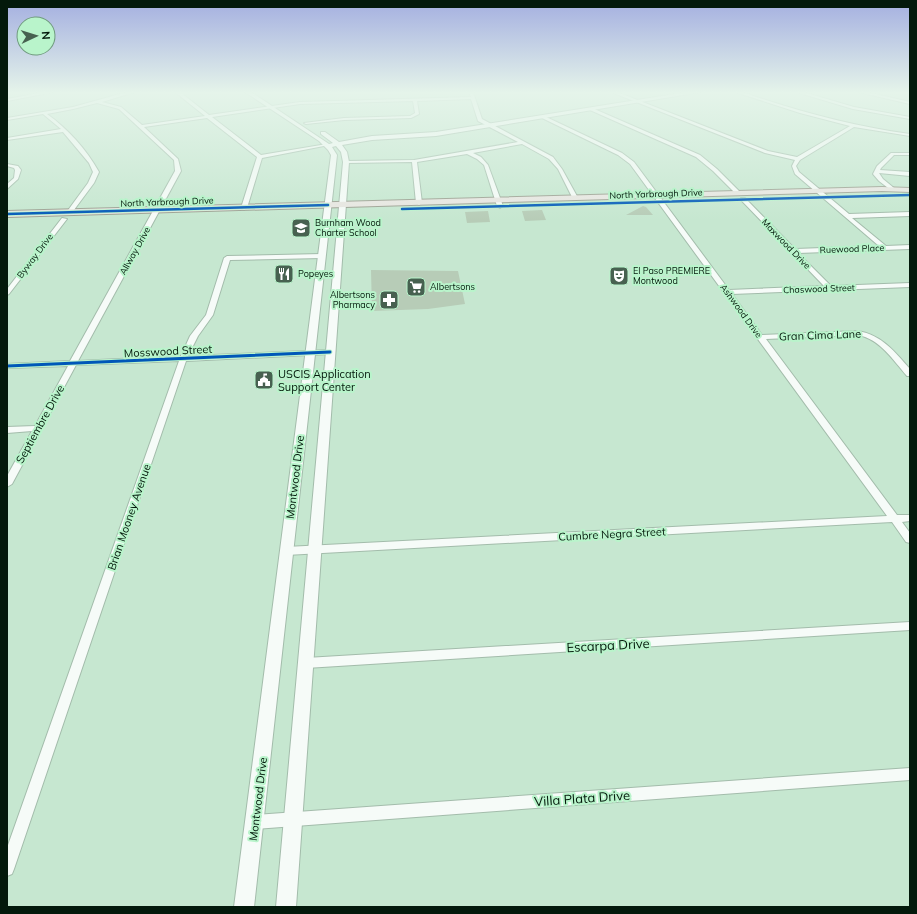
<svg xmlns="http://www.w3.org/2000/svg" width="917" height="914" font-family="Mulish,sans-serif">
	<rect width="100%" height="100%" fill="#c6e7d0"/>
	<path fill="#b7ccb7" d="M643 206 646 207 653 215H626Z
		M542 210 546 220 525 221 522 211Z
		M488 211 490 222 467 223 465 212Z
		M371 270 458 271 465 304 428 309 372 311Z"/>
	<g fill="none" stroke-linecap="round" stroke-linejoin="round">
		<defs>
			<path id="street" d="M44 92H54L7 101V99Z
				M127 92H135L102 102 121 107 142 125 205 116 175 92H180L209 115 300 102 471 97 469 92H473L482 119 553 157 562 169 578 198 573 199 558 169 549 159 522 144 473 153 481 157 488 165 503 206 500 208 497 206 484 165 477 159 467 154 417 162 422 203 419 205 416 203 412 162 346 163 344 162 346 161 414 160 518 142 478 121 471 99 417 101 419 114 411 118 344 120 306 124 304 123 344 118 410 116 415 113 413 101 300 104 212 117 261 155 327 144 329 145 262 158 247 208 244 210 241 208 257 157 207 118 144 127 178 159 181 171 78 361 181 356 190 336 206 315 224 258 227 256 322 254 325 256 322 258 230 260 213 315 198 336 188 356 330 350 334 352 330 354 186 361 14 869 12 874 7 876V848L179 361 76 365 12 484 7 487V476L32 431 7 433V427L35 426 68 366 7 368V364L70 361 175 171 174 160 119 109 97 103 73 109 47 114C68 129 86 149 99 172L94 183 71 214H67L66 213 88 183 93 172 89 163 63 132 7 140V138L61 129 43 114 7 120V118L73 107Z
				M611 92H617L768 151 797 157 850 126 800 113 735 92H742C797 111 852 126 910 134V136L854 127 800 160 796 166 799 172 849 214 910 212V216L852 218 886 246 910 245V249L798 253 831 286 910 283V287L732 294 762 335 858 331C882 335 895 352 910 369V376H907C893 360 880 339 858 335L766 339 897 515H910V521L902 522 910 533V543L906 542 892 522 286 555 282 554 281 551 282 548 286 547 887 516 630 164 618 155 540 117 544 116 622 153 634 162 729 290 824 286 741 200V198H745L795 249 879 246 795 174 792 166 795 160 765 153Z
				M796 92H803L854 107 910 117V119L853 109Z
				M858 92H867L910 102V104Z
				M590 108H592L700 155 717 169 741 193 736 194 713 171 696 157 590 110Z
				M891 153H910V155H894L881 168 880 170 910 172V176L879 173 883 179 894 188 895 189 892 191 879 181 873 174 877 166Z
				M7 164 18 166 21 170 18 179 7 189V184L14 178 15 170 14 168 7 166Z
				M62 218 67 219 9 294 7 295V289Z
				M910 622V630L306 668 302 666 300 663 302 660 306 658Z
				M910 768V780L255 829 250 827 248 822 250 817 255 815Z"/>
			<path id="secondary" d="M245 92H251L329 144 333 143 321 134V132H325L339 142 372 136 436 132 687 92H701L436 136 372 140 342 145 347 152 349 162 296 907H276L343 162 341 152 336 146 332 147 337 155 254 907H234L331 155 328 150 319 141Z"/>
			<path id="primary" d="M882 187 910 188V192L882 191 7 217V211Z"/>
		</defs>
		<use href="#street" stroke="#a3bcab" stroke-width="2"/>
		<use href="#secondary" stroke="#a3bcab" stroke-width="2"/>
		<use href="#primary" stroke="#9ca092" stroke-width="2"/>
		<use href="#street" fill="#f6fbf8" fill-rule="evenodd"/>
		<use href="#secondary" fill="#f6fbf8" fill-rule="evenodd"/>
		<use href="#primary" fill="#e8e6e1" fill-rule="evenodd"/>
		<defs>
			<path id="cycleway-far1" d="M402 209 910 195
				M7 214 328 205"/>
			<path id="cycleway" d="M7 366 330 352"/>
		</defs>
		<use href="#cycleway-far1" stroke="#b9f4cb" stroke-width="4"/>
		<use href="#cycleway" stroke="#b9f4cb" stroke-width="5"/>
		<use href="#cycleway-far1" stroke="#0057b8" stroke-width="2.5"/>
		<use href="#cycleway" stroke="#0057b8" stroke-width="3"/>
	</g>
	<linearGradient id="sky" x2="0" y2="1"><stop stop-color="#a4afe0"/><stop offset="0.42" stop-color="#e5f4ea"/><stop offset="1" stop-color="#e5f4ea" stop-opacity="0"/></linearGradient>
	<rect width="917" height="220" fill="url(#sky)"/>
	<defs>
		<symbol id="school-square" viewBox="-11 -11 22 22"><rect x="-9" y="-9" width="18" height="18" rx="4" fill="#476150" stroke="#b9f4cb"/><path d="M0-5L7-2L0 1L-7-2ZM-4 1L0 2.5L4 1V4Q0 6-4 4Z" fill="#fff"/></symbol>
		<symbol id="restaurant-square" viewBox="-11 -11 22 22"><rect x="-9" y="-9" width="18" height="18" rx="4" fill="#476150" stroke="#b9f4cb"/><path d="M-5-6h1v4h1v-4h1v4h1v-4h1v5L-1.5 .5V6h-2V.5L-5-1ZM5-6V6H3V1.5H1.5Q1.5-4 5-6Z" fill="#fff"/></symbol>
		<symbol id="theatre-square" viewBox="-11 -11 22 22"><rect x="-9" y="-9" width="18" height="18" rx="4" fill="#476150" stroke="#b9f4cb"/><path d="M-5-5.5Q0-4 5-5.5V0Q5 5 0 6Q-5 5-5 0ZM-3.3-2.5H-1v1.5H-3.3ZM1-2.5H3.3v1.5H1ZM-2.8 1Q0 5.5 2.8 1Z" fill="#fff"/></symbol>
		<symbol id="supermarket-square" viewBox="-11 -11 22 22"><rect x="-9" y="-9" width="18" height="18" rx="4" fill="#476150" stroke="#b9f4cb"/><path d="M-6-5.5h2.5l.6 2H6L4.5 2H-2.5L-4.4-4H-6ZM-1.5 3.2a1.3 1.3 0 1 0 .1 0ZM3 3.2a1.3 1.3 0 1 0 .1 0Z" fill="#fff"/></symbol>
		<symbol id="pharmacy-square" viewBox="-11 -11 22 22"><rect x="-9" y="-9" width="18" height="18" rx="4" fill="#476150" stroke="#b9f4cb"/><path d="M-2-6h4v4h4v4h-4v4h-4v-4h-4v-4h4Z" fill="#fff"/></symbol>
		<symbol id="civic-square" viewBox="-11 -11 22 22"><rect x="-9" y="-9" width="18" height="18" rx="4" fill="#476150" stroke="#b9f4cb"/><path d="M-.6-6.5H3V-4.5H.6V-3L4-1V1h2V6H-6V1h2V-1L-.6-3ZM-1.2 2.5V6h2.4V2.5Z" fill="#fff"/></symbol>
	</defs>
	<g fill-rule="evenodd">
		<use href="#school-square" x="290" y="217" width="22" height="22"/>
		<use href="#restaurant-square" x="273" y="263" width="22" height="22"/>
		<use href="#theatre-square" x="608" y="265" width="22" height="22"/>
		<use href="#supermarket-square" x="405" y="276" width="22" height="22"/>
		<use href="#pharmacy-square" x="378" y="289" width="22" height="22"/>
		<use href="#civic-square" x="253" y="369" width="22" height="22"/>
	</g>
	<g text-anchor="middle" stroke-width="4" stroke-linejoin="round" paint-order="stroke">
		<g font-size="9" fill="#03190b" stroke="#b9f4cb">
			<text transform="translate(656 194) rotate(-2)" y="3">North Yarbrough Drive</text>
			<text transform="translate(167 202) rotate(-2)" y="3">North Yarbrough Drive</text>
			<text transform="translate(786 244) rotate(46)" y="3">Maxwood Drive</text>
			<text transform="translate(852 249) rotate(-2)" y="3">Ruewood Place</text>
			<text transform="translate(135 251) rotate(-61)" y="3">Allway Drive</text>
			<text transform="translate(35 256) rotate(-53)" y="3">Byway Drive</text>
			<text transform="translate(819 289) rotate(-2)" y="3">Chaswood Street</text>
			<text transform="translate(741 311) rotate(54)" y="3">Ashwood Drive</text>
		</g>
		<g font-size="9" fill="#03190b" stroke="#b9f4cb" text-anchor="start">
			<text x="315" y="226">Burnham Wood<tspan x="315" dy="10">Charter School</tspan></text>
			<text x="633" y="274">El Paso PREMIERE<tspan x="633" dy="10">Montwood</tspan></text>
			<text x="298" y="277">Popeyes</text>
			<text x="430" y="290">Albertsons</text>
			<text x="375" y="298" text-anchor="end">Albertsons<tspan x="375" dy="10">Pharmacy</tspan></text>
		</g>
		<g font-size="11" fill="#03190b" stroke="#b9f4cb">
			<text transform="translate(820 335) rotate(-2)" y="4">Gran Cima Lane</text>
			<text transform="translate(168 351) rotate(-3)" y="4">Mosswood Street</text>
			<text transform="translate(40 424) rotate(-61)" y="4">Septiembre Drive</text>
			<text transform="translate(295 477) rotate(-83)" y="4">Montwood Drive</text>
			<text transform="translate(129 517) rotate(-71)" y="4">Brian Mooney Avenue</text>
			<text transform="translate(612 534) rotate(-3)" y="4">Cumbre Negra Street</text>
			<text transform="translate(258 799) rotate(-83)" y="4">Montwood Drive</text>
		</g>
		<g font-size="11" fill="#03190b" stroke="#b9f4cb" text-anchor="start">
			<text x="278" y="378">USCIS Application<tspan x="278" dy="13">Support Center</tspan></text>
		</g>
		<g font-size="13" fill="#03190b" stroke="#b9f4cb">
			<text transform="translate(608 645) rotate(-3)" y="5">Escarpa Drive</text>
			<text transform="translate(582 798) rotate(-4)" y="5">Villa Plata Drive</text>
		</g>
	</g>
	<rect width="917" height="914" fill="none" stroke="#03190b" stroke-width="16"/>
	<g transform="translate(36 36) rotate(86)"><circle r="19" fill="#b9f4cb" stroke="#709c7e"/>
	<path d="M0-3L7 15L0 10L-7 15Z" fill="#476150"/>
	<text y="-6" font-size="11" font-weight="bold" text-anchor="middle" fill="#03190b">N</text>
	</g>
</svg>
